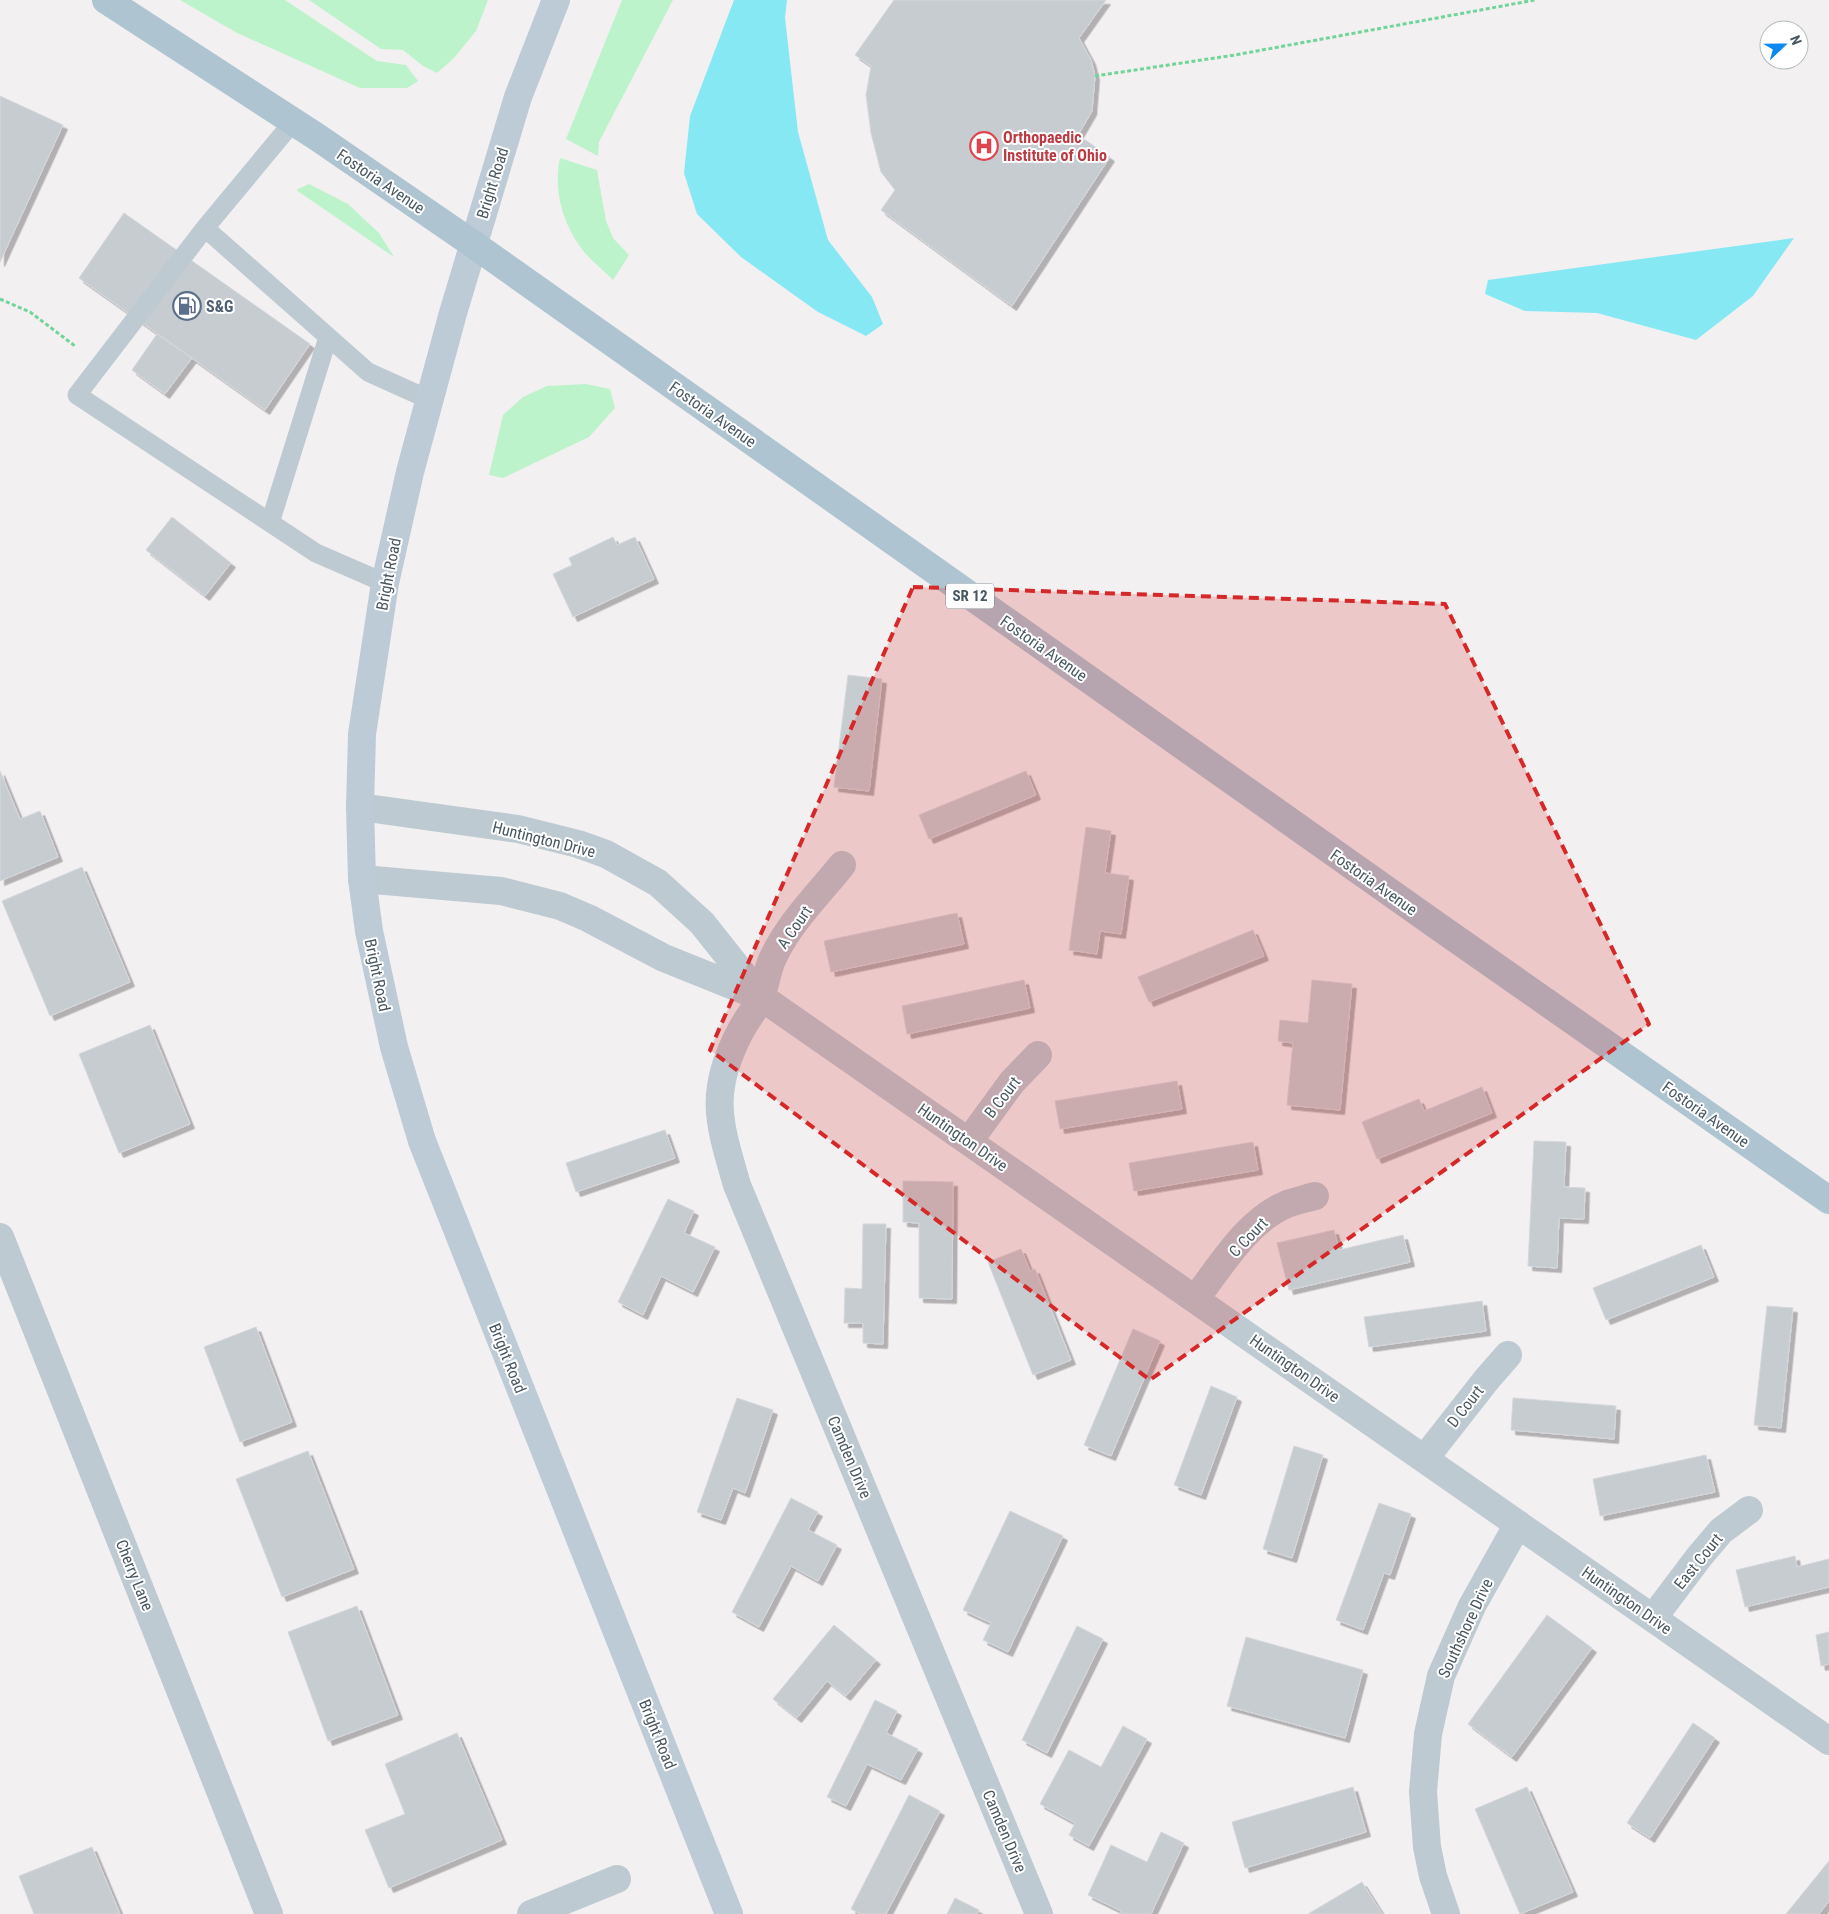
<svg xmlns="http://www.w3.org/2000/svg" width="1829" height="1914" font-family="'Roboto Condensed',sans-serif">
	<defs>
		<filter id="shadow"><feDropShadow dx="4.5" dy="4.5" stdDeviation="0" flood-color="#0004"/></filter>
	</defs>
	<rect width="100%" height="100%" fill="#f3f0f1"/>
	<path fill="#bcf3cb" d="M180 0H285L377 61 406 65 418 81 407 88H360L237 33Z
		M309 0H488L476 31 454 58 437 73 423 66 403 50 381 49Z
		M622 0H673L599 142 598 156 566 139Z
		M560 158 597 170 606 221 613 238 629 255 613 280C604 271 593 262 585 253 563 226 553 191 560 158Z
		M309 184 348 204 379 233 394 257 296 190Z
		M586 384 610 389 615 408 589 437 503 478 489 475 503 415 523 397 547 386Z"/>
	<path fill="#86e8f3" d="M734 0H787L785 18 798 132 828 240 872 297 883 324 866 336 818 312 741 257 697 214 684 173 690 116Z
		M1794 238 1753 296 1696 340 1597 313 1525 311 1485 294 1488 280Z"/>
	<path fill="#c7ccd0" stroke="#d4d7dc" filter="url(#shadow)" d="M894 0H1106L1079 38 1091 60 1095 76 1092 111 1078 135 1110 157 1012 306 881 210 895 190 881 172 871 133 866 95 871 66 855 55Z
		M0 96 63 125 0 262Z
		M124 213 310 344 265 410 79 278Z
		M157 334 192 358 165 394 132 370Z
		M172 517 231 563 205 596 146 550Z
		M613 537 617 545 635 537 654 579 573 617 553 574 572 565 569 558Z
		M848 675 882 679 869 791 834 787Z
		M0 771 20 819 40 811 58 857 0 881Z
		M1026 771 1036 795 929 839 919 815Z
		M1086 827 1111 831 1105 873 1129 876 1121 934 1100 931 1097 954 1069 950Z
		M82 867 130 982 50 1016 2 901Z
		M957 913 964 944 831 972 824 941Z
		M1253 930 1264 956 1149 1002 1138 977Z
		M1024 980 1030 1008 907 1034 902 1006Z
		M1312 980 1352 984 1340 1110 1287 1105 1293 1043 1278 1041 1280 1020 1308 1023Z
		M150 1025 190 1124 119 1153 79 1054Z
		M1177 1081 1182 1109 1060 1129 1055 1101Z
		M1482 1087 1492 1113 1377 1159 1362 1122 1419 1099 1424 1111Z
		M665 1130 675 1158 576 1192 566 1163Z
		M1534 1141 1566 1142 1564 1187 1585 1188 1584 1219 1559 1218 1557 1268 1528 1266Z
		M1253 1142 1258 1170 1134 1191 1129 1163Z
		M903 1181 953 1182 952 1299 919 1298V1223L903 1222Z
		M668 1199 694 1211 684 1233 715 1247 693 1292 661 1276 643 1315 618 1302Z
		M863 1224H886L883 1344 863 1343V1323H844L845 1288 862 1289Z
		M1334 1230 1339 1250 1403 1235 1410 1262 1289 1290 1277 1243Z
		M1701 1245 1714 1277 1606 1320 1593 1288Z
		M1021 1249 1030 1271 1035 1269 1071 1360 1033 1375 988 1262Z
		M1482 1301 1486 1331 1369 1347 1364 1317Z
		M1767 1306 1793 1308 1781 1428 1754 1425Z
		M256 1327 292 1422 240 1442 204 1347Z
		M1133 1329 1160 1341 1111 1456 1084 1445Z
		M1211 1386 1237 1397 1201 1495 1174 1485Z
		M737 1398 773 1410 745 1493 733 1488 721 1520 697 1512Z
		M1513 1398 1616 1406 1614 1439 1511 1430Z
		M1294 1446 1323 1455 1292 1558 1263 1549Z
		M308 1451 354 1569 282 1597 236 1479Z
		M1706 1455 1715 1492 1600 1516 1593 1479Z
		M791 1498 818 1512 808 1530 837 1545 818 1581 791 1566 759 1627 732 1612Z
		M1379 1503 1411 1514 1390 1575 1384 1573 1363 1630 1336 1620Z
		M1010 1511 1063 1536 1008 1652 983 1640 991 1623 963 1610Z
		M1795 1556 1797 1567 1829 1559V1587L1745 1607 1736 1570Z
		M357 1606 398 1715 328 1741 288 1632Z
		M1547 1615 1592 1648 1512 1757 1468 1724Z
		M834 1625 876 1660 846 1696 827 1681 797 1718 773 1699Z
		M1077 1626 1103 1639 1047 1753 1022 1740Z
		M1829 1632V1664L1821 1666 1816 1635Z
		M1246 1637 1363 1670 1345 1738 1227 1706Z
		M875 1700 897 1711 886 1733 918 1749 901 1780 867 1764 846 1806 827 1797Z
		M1693 1723 1715 1738 1650 1838 1627 1823Z
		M1123 1726 1147 1739 1089 1846 1069 1835 1075 1823 1040 1804 1069 1750 1101 1767Z
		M457 1733 502 1840 389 1888 365 1830 405 1814 385 1764Z
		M1353 1787 1366 1832 1245 1868 1232 1822Z
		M1527 1787 1573 1892 1520 1914 1475 1809Z
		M909 1795 940 1811 886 1914H861L851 1909Z
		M1161 1832 1184 1843 1151 1914H1120L1121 1911 1088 1895 1111 1845 1147 1862Z
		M92 1847 120 1914H34L19 1876Z
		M1829 1861V1901L1819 1914H1786Z
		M1362 1882 1382 1914H1308Z
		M955 1898 979 1910 977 1914H947Z"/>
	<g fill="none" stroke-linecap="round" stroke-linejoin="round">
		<path stroke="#71d499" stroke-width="3" stroke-dasharray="4 2.5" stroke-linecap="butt" d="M1095 76 1235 55 1535 0
			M0 299 30 312 75 346"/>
		<path stroke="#bdcad1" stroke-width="19" d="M293 122 205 228 368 372 430 400
			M205 228 77 395 316 553 385 583
			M270 523 328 337"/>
		<path stroke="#bdcad1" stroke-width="28" d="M360 807 518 829 578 844 606 854 658 883 702 923 760 996
			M842 865C818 895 788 924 772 960 767 971 766 984 761 996 756 1009 746 1020 740 1032 708 1093 719 1123 737 1185L1039 1914
			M362 879 501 891 560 906 588 918 664 958 761 997 1829 1741
			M969 1141 1012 1082 1038 1055
			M0 1237 269 1914
			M1196 1298C1221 1266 1246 1222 1285 1205 1294 1201 1305 1199 1315 1196
			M1425 1458 1487 1379 1508 1355
			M1653 1618 1699 1557 1721 1531 1749 1510
			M531 1914 617 1879
			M1446 1914 1433 1876 1427 1847 1423 1792 1428 1734 1441 1676 1472 1606 1518 1524"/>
		<path stroke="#bdcbd6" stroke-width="28" d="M556 0 518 97 453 313 410 472 385 583 362 734 360 807 362 879 369 931 394 1047 422 1141 729 1914"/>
		<path stroke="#aec4d1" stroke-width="28" d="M106 0 317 137 473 244 1439 927 1829 1200"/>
	</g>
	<path fill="#d62828" fill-opacity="0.2" stroke="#d62828" stroke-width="4" stroke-dasharray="10 6" stroke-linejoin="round" d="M913 587 1445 604 1649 1024 1150 1380 710 1050Z"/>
	<defs>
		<symbol id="hospital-ring" viewBox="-11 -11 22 22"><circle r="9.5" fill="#fff" stroke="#e0444e" stroke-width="1.5"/><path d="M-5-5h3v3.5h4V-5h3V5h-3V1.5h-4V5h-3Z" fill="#e0444e"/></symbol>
		<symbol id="fuel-ring" viewBox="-11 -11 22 22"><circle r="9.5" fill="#fff" stroke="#5c6f8a" stroke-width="1.5"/><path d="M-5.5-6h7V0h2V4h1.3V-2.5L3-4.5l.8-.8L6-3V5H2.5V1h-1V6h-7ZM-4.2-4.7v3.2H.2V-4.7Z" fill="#5c6f8a"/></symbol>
	</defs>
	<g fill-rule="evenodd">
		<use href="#hospital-ring" x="968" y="130" width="32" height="32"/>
		<use href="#fuel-ring" x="171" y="290" width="32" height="32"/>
	</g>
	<g text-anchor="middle" stroke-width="4" stroke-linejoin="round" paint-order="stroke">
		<rect fill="#fff" stroke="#7e8990" stroke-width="1" x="946" y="583.5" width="48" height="25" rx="4"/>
		<g font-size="15" font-weight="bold" fill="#475760">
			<text x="970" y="601">SR 12</text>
		</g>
		<g font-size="16" font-weight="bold" fill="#be3a42" stroke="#fff" text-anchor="start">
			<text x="1003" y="143">Orthopaedic<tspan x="1003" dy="18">Institute of Ohio</tspan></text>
		</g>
		<g font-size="16" fill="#475760" stroke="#fff">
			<text transform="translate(381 181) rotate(34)" y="6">Fostoria Avenue</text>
			<text transform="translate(492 183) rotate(-73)" y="6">Bright Road</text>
			<text transform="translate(713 414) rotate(35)" y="6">Fostoria Avenue</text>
			<text transform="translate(388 574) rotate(-79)" y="6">Bright Road</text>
			<text transform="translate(1044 648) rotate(35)" y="6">Fostoria Avenue</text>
			<text transform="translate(544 839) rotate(14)" y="6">Huntington Drive</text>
			<text transform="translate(1374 882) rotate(35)" y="6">Fostoria Avenue</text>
			<text transform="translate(794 927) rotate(-55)" y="6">A Court</text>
			<text transform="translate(378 975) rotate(78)" y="6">Bright Road</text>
			<text transform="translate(1002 1097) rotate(-52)" y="6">B Court</text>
			<text transform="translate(1706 1114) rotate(35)" y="6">Fostoria Avenue</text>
			<text transform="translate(963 1137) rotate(35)" y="6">Huntington Drive</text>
			<text transform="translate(1248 1237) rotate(-46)" y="6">C Court</text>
			<text transform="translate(508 1358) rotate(68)" y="6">Bright Road</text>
			<text transform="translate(1295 1368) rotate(35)" y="6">Huntington Drive</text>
			<text transform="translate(1465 1406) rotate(-52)" y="6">D Court</text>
			<text transform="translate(850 1457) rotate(67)" y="6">Camden Drive</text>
			<text transform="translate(1698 1561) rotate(-51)" y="6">East Court</text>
			<text transform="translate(135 1575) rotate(68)" y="6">Cherry Lane</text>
			<text transform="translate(1627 1600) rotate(35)" y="6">Huntington Drive</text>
			<text transform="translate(1465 1628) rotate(-65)" y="6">Southshore Drive</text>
			<text transform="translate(658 1734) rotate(68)" y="6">Bright Road</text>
			<text transform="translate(1005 1831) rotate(67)" y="6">Camden Drive</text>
		</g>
		<g font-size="16" font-weight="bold" fill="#4e5e75" stroke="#fff" text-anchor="start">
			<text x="206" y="312">S&amp;G</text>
		</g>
	</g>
	<g transform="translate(1784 45) rotate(68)"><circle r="24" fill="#ffffff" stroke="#b5bcbf"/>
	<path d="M0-4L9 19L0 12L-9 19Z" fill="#0b89f3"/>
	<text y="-8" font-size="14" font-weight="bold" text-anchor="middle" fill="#475760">N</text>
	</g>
</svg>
